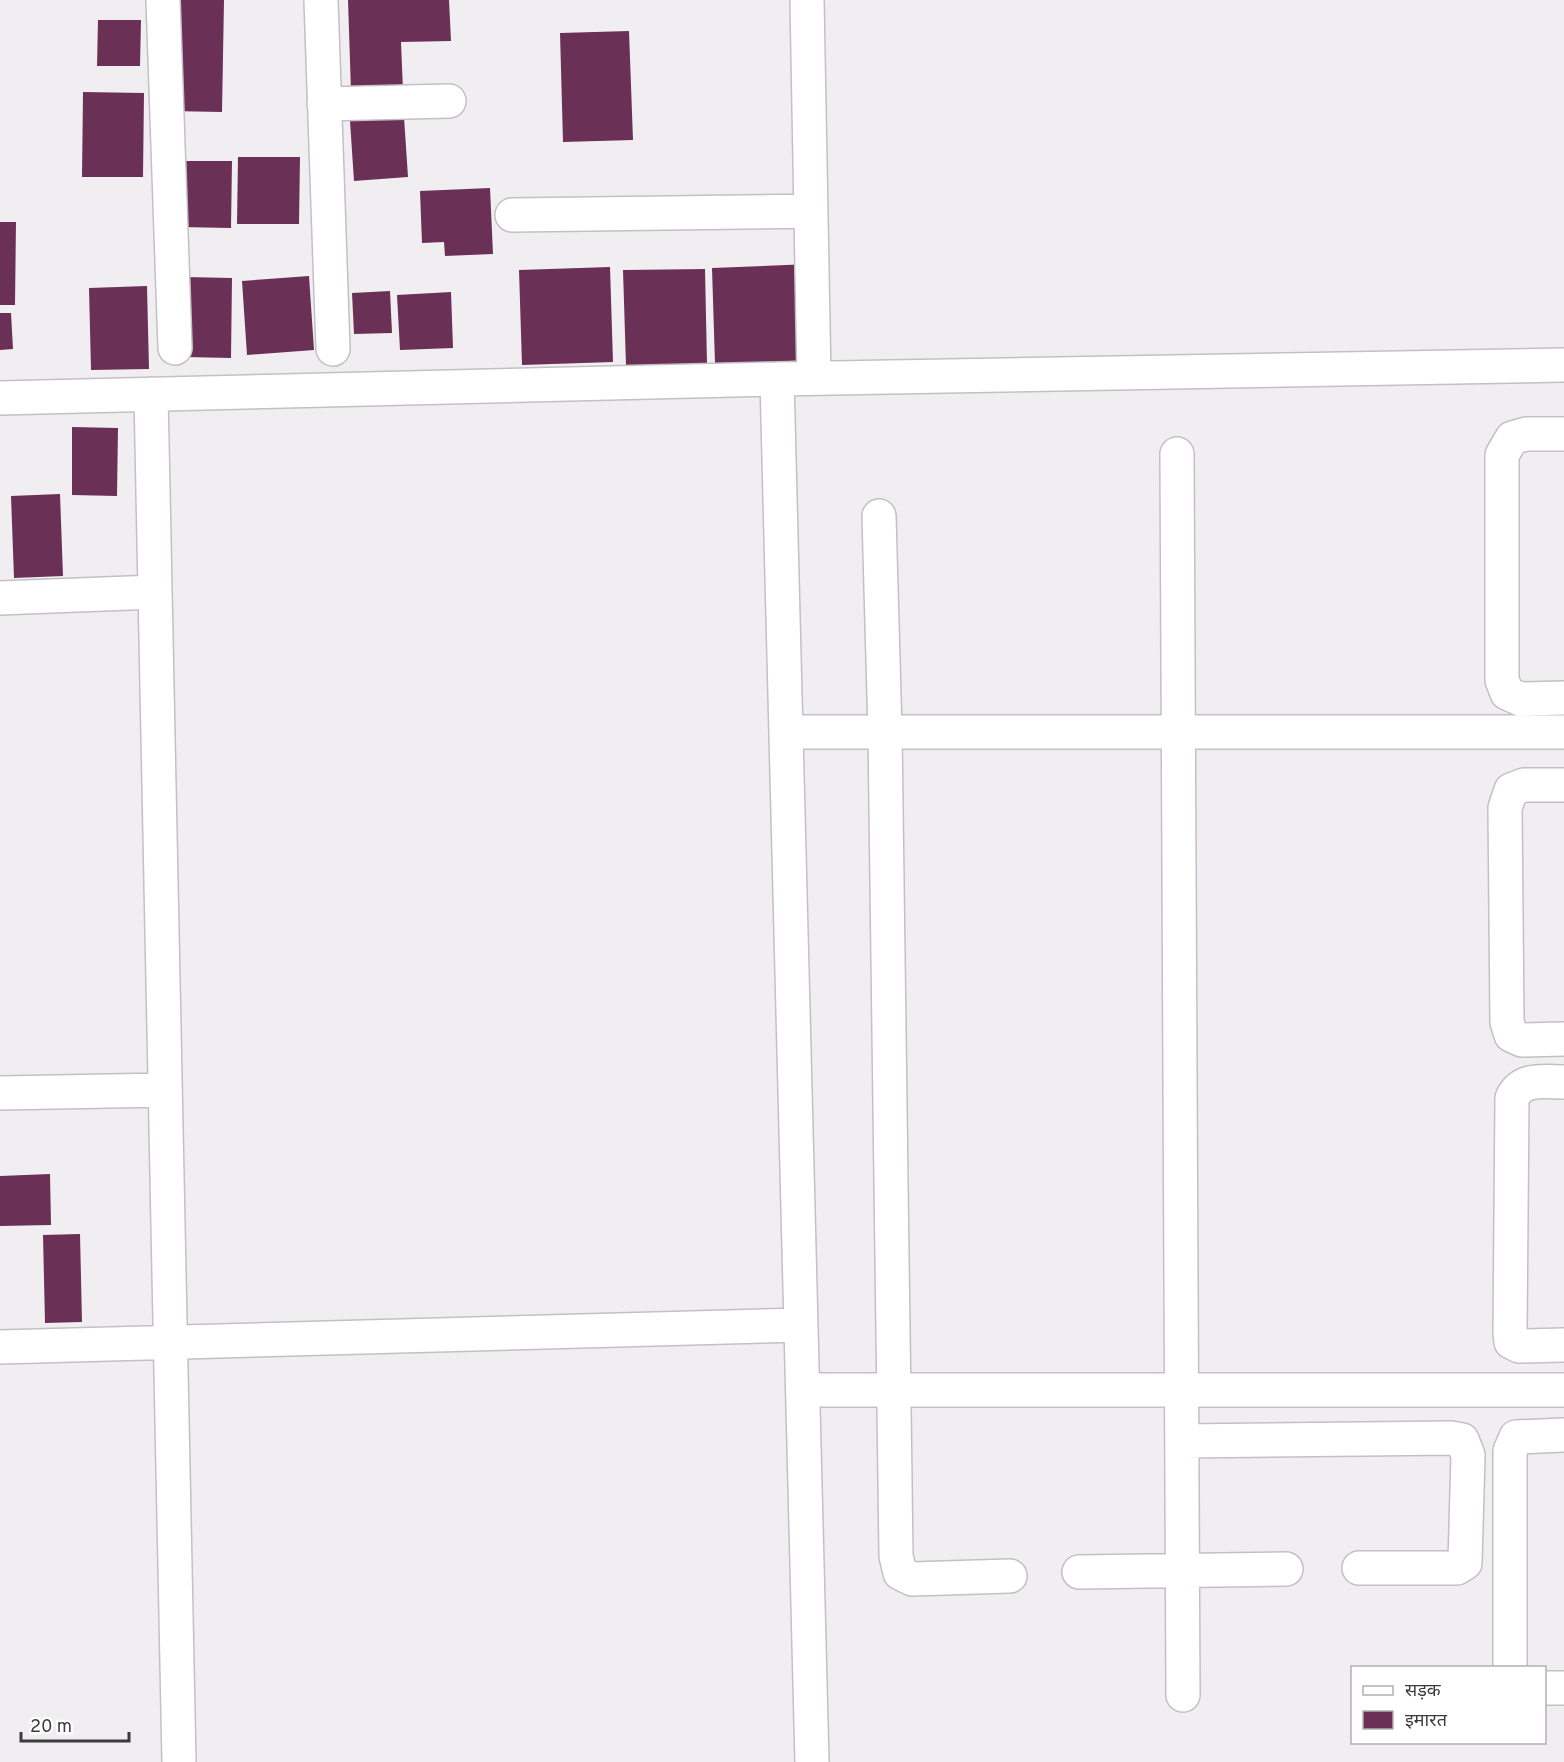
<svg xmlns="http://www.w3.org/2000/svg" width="1564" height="1762" font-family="Overpass,'Noto Sans Devanagari',sans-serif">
	<rect width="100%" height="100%" fill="#f1eef1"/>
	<path fill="#6b3056" d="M171 0H224L222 112 170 111Z
		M348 0H449L451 41 401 42 403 91 351 92Z
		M98 20H141L140 66H97Z
		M629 31 633 140 563 142 560 33Z
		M83 92 144 93 143 177H82Z
		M404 117 408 177 354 181 350 121Z
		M238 157H300L299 224H237Z
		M179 161H232L231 228 179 227Z
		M490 188 493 254 445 256 444 242 422 243 420 191Z
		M0 222H16L15 305H0Z
		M810 264 814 360 715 364 712 268Z
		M610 267 613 362 522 365 519 270Z
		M705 269 707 364 626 366 623 270Z
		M309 276 314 350 247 355 242 281Z
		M185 277 232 278 231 358 185 357Z
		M147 286 149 369 91 370 89 288Z
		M390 291 392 333 354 334 352 293Z
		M451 292 453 348 400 350 397 295Z
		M0 313H11L13 349 0 350Z
		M72 427 118 428 117 496 72 495Z
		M60 494 63 576 14 578 11 496Z
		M50 1174 51 1225 0 1226V1176Z
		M80 1234 82 1322 45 1323 43 1235Z"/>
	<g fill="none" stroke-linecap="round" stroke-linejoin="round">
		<defs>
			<path id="minor" d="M163 0 175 348
				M321 0 333 349
				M807 0 814 378
				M324 104 449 101
				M512 215 811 211
				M777 379 812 1762
				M151 394 179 1762
				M0 398 777 379 1564 365
				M1564 434H1526L1512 438 1502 455V680L1507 693 1520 699 1564 698
				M1177 454 1183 1695
				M879 516 885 732 896 1556 900 1573 912 1579 1010 1576
				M0 598 155 592
				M786 732H1564
				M1564 785H1524L1511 790 1505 808 1507 1022 1511 1035 1522 1040 1564 1039
				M1564 1082C1544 1082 1522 1077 1512 1098L1510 1333 1511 1342 1519 1346 1564 1345
				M0 1093 165 1090
				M0 1347 801 1325
				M803 1390H1564
				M1182 1441 1451 1438 1462 1440 1468 1455 1465 1563 1457 1568H1359
				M1079 1572 1286 1569
				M1510 1668V1451L1516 1437 1564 1435
				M1544 1688H1564"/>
		</defs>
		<use href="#minor" stroke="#c3c0c4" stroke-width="36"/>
		<use href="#minor" stroke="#fff" stroke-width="33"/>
	</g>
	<rect x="1351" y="1666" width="195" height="78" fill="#ffffff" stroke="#b1b1b1" stroke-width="1.5"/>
	<rect x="1363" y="1686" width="30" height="9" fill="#ffffff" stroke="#b1b1b1" stroke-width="1.5"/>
	<text x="1405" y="1696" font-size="18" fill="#3c3b3c">सड़क</text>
	<rect x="1363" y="1711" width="30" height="18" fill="#6b3056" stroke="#b1b1b1" stroke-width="1.5"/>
	<text x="1405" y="1726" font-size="18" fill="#3c3b3c">इमारत</text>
	<path d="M21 1732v9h108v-9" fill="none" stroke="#3c3b3c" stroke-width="3"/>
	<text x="30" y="1732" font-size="18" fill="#3c3b3c" stroke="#ffffff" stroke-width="4.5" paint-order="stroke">20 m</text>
</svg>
